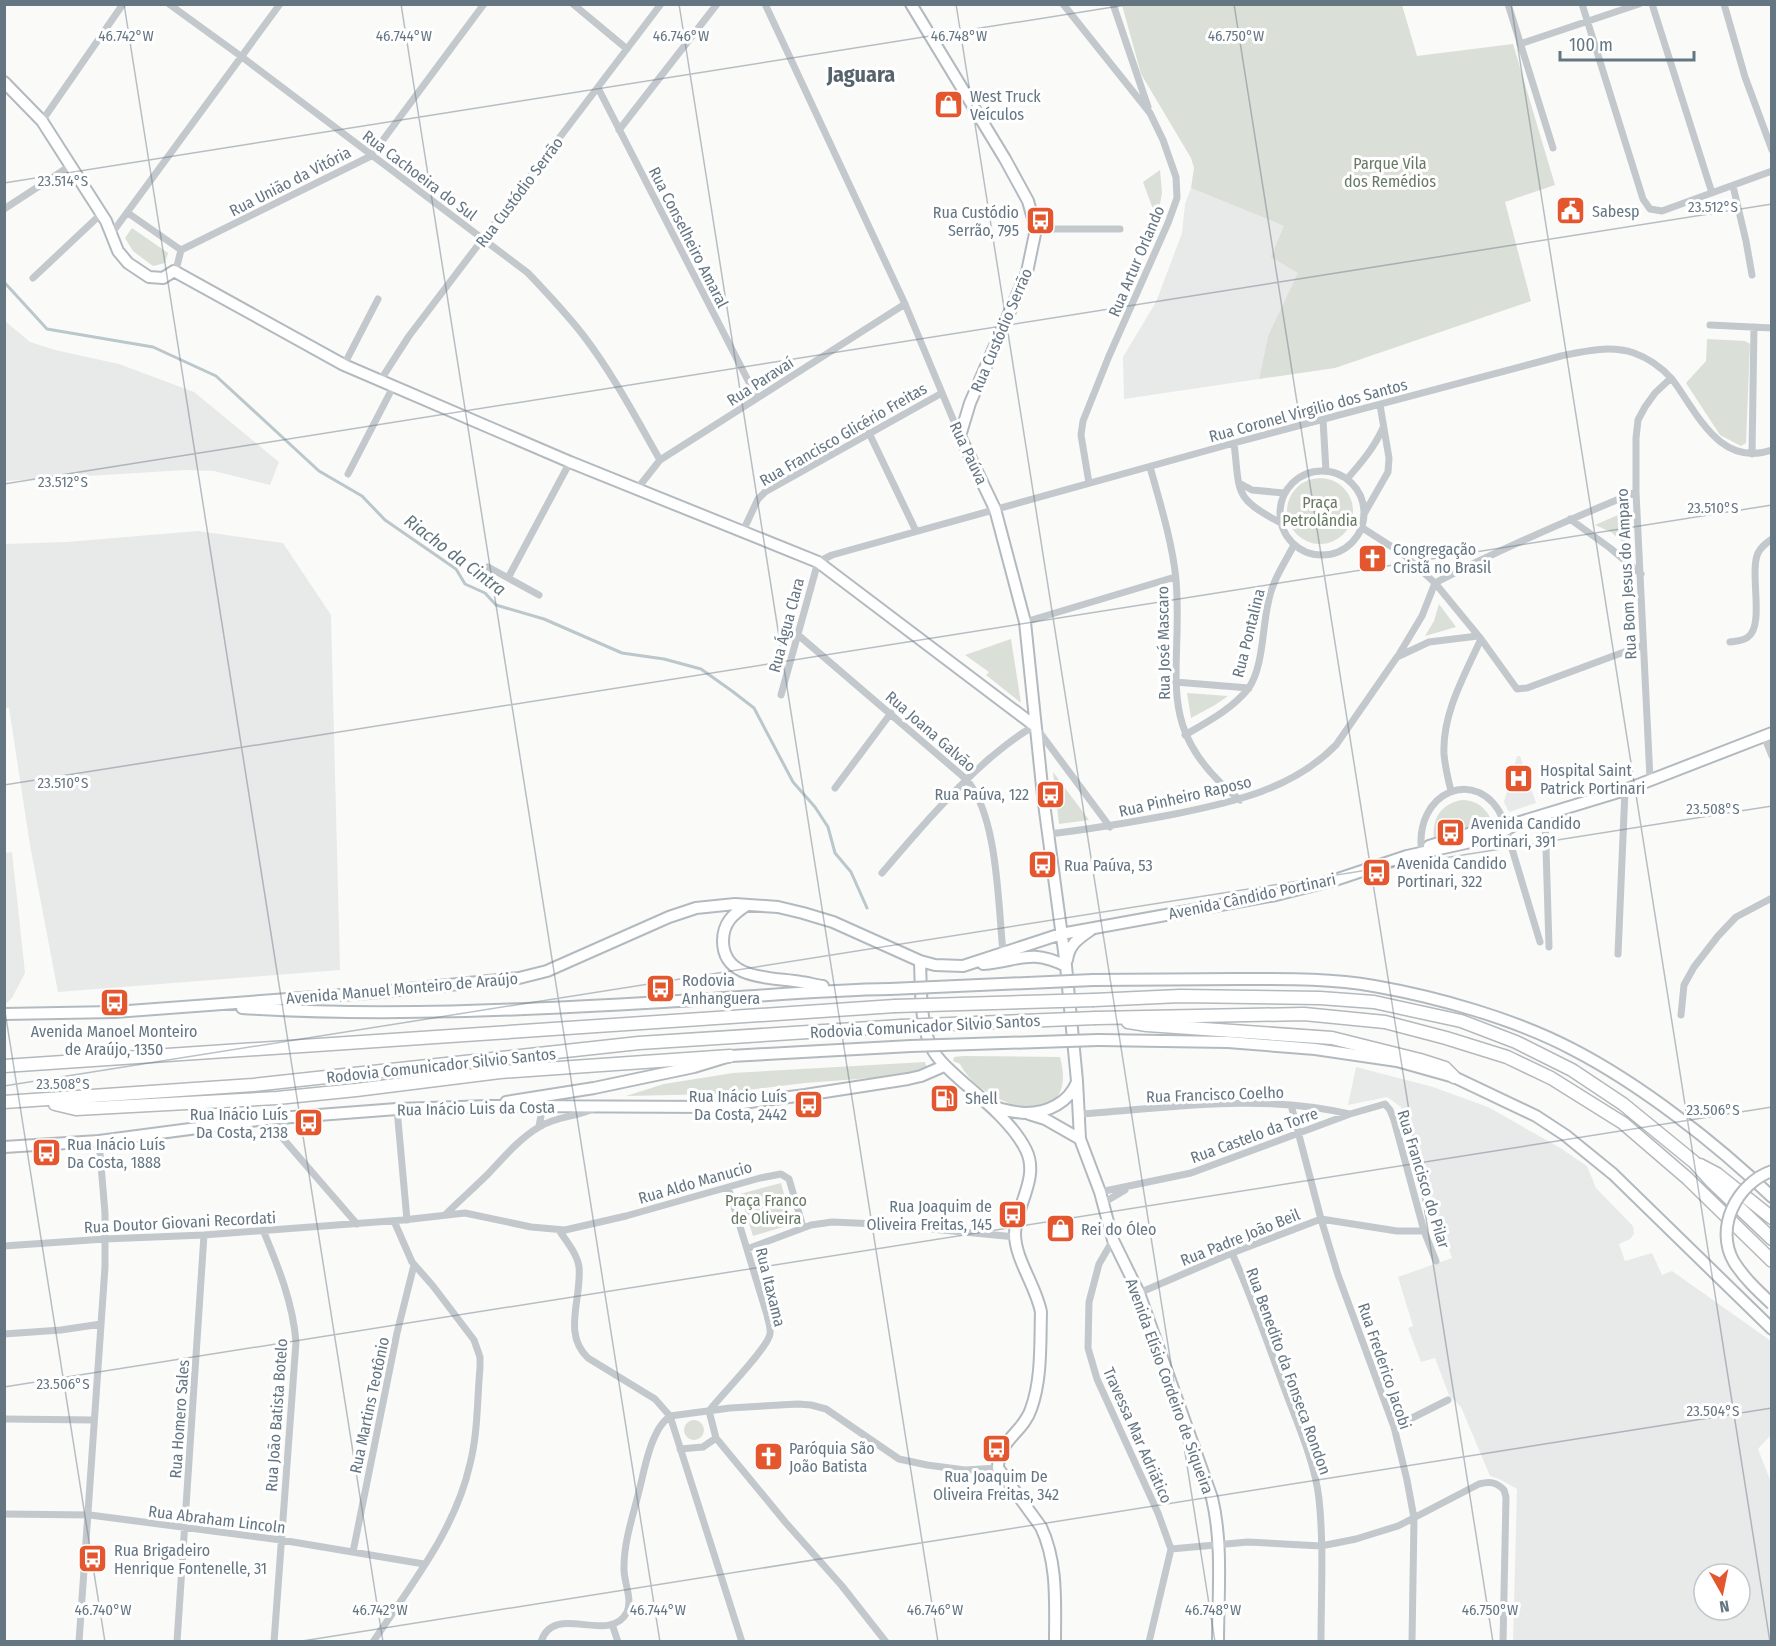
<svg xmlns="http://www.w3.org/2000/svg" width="1776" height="1646" font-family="'Fira Sans Condensed',sans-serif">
	<rect width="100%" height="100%" fill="#fafaf8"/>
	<path fill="#e8e9e9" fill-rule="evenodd" d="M1191 188 1284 226 1299 273 1268 336 1259 379 1124 399 1123 357 1156 302 1182 233 1185 204Z
		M5 321 30 342 55 350 119 364 194 392 279 462 270 485 214 471 186 470 5 481Z
		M198 531 283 543 331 615 340 970 58 992 30 845 9 708H5V544L67 542Z
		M1517 756H1520L1536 803 1509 812 1504 802Z
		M12 852 25 973 12 998 5 1004V853Z
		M1356 1067 1433 1087 1488 1107 1562 1149 1587 1166 1596 1188 1633 1226 1634 1234 1630 1239 1619 1244 1625 1261 1652 1253 1662 1275 1672 1271 1771 1341V1435L1758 1449 1771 1482V1641H1513L1517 1489 1499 1479 1490 1476 1461 1407 1449 1395 1435 1358 1421 1362 1408 1328 1413 1326 1398 1277 1452 1258 1401 1107 1387 1097 1348 1105ZM1704 1574H1740V1610H1704Z"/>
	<path fill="#dadfd7" d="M1122 5H1402L1417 56 1513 44 1555 185 1505 202 1531 301 1335 368 1259 379 1268 336 1298 273 1271 257 1284 226 1191 188 1194 168 1191 158 1141 74Z
		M1160 170 1162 193 1157 220 1143 182Z
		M132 228 168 253 165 263 153 266 133 251 125 238Z
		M1707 339 1745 341 1750 344 1746 443 1741 446 1720 435 1686 383 1706 361Z
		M1287 511a33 33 0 1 1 66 0a33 33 0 1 1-66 0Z
		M1627 511 1628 514 1629 547 1611 532 1595 525Z
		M1439 604 1456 627 1425 636 1434 621Z
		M1011 639 1021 703 986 675 989 672 965 655Z
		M1187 693 1228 696 1215 705 1191 718Z
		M1053 772 1089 820 1059 824Z
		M1461 800C1477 800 1485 807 1492 821L1434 839C1432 819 1440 805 1461 800Z
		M963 1056 1060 1057C1081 1136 983 1109 960 1064L953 1061 954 1057Z
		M925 1062 927 1069 871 1078 805 1083 715 1094 626 1096 664 1084 733 1073Z
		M781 1183 790 1217V1225L753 1236 740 1194Z
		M684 1430a10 10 0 1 1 20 0a10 10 0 1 1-20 0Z"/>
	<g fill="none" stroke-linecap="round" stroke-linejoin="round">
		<path stroke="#bbc7cb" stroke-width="3" d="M4 282 47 329 153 347 216 376 319 471 362 496 385 520 456 569 465 584 485 593 496 605 544 619 622 653 664 659 701 669 732 691 754 708 793 782 815 807 828 827 835 853 851 872 867 908"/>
		<defs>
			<path id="secondary" d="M911 4 1005 159 1028 201 1036 229 1027 272 970 403 960 436 995 509 1025 622 1043 796 1066 966 1077 1081 1080 1139 1100 1192 1113 1240 1139 1293 1212 1498C1223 1543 1218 1596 1218 1642
				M4 82 42 121 106 221 118 251 128 263 149 277 163 278 174 271 344 365 570 462 818 562 1035 726
				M1429 846 1498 825 1520 822 1625 790 1772 733
				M747 905C733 914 723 923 723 941 723 981 773 977 801 982 808 983 816 985 823 986
				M1067 960C1069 944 1079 938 1092 929
				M920 961C921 987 920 1017 929 1042 935 1059 951 1071 964 1083 985 1101 1014 1125 1026 1150 1040 1178 1015 1207 1015 1234 1015 1259 1036 1286 1041 1312 1040 1343 1042 1379 1031 1409 1023 1433 998 1440 998 1468L1041 1527C1058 1563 1055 1603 1055 1642
				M983 964C1019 961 1030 948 1066 966
				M1093 980C1141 980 1190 979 1238 979 1283 979 1329 978 1374 986 1437 997 1515 1019 1572 1049 1640 1084 1716 1143 1772 1197
				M242 1008C382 1017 523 1010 663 1002 739 998 814 990 890 989
				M4 1014 115 1012 368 993 519 978 547 971 669 917 696 908 735 904 778 907 803 913 833 922 920 961 935 965 963 966 1061 934 1276 895 1335 880 1407 856 1466 843 1505 830 1520 822
				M1098 1040 1228 1042 1315 1049 1397 1061 1454 1077 1536 1116 1565 1135 1613 1174 1772 1329
				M506 1102 594 1088 694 1067 730 1056 911 1046
				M992 1107C1003 1109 1015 1113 1026 1113 1048 1113 1069 1102 1077 1082
				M1029 1114 1045 1119 1080 1139
				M4 1147 99 1141 266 1119 397 1109 490 1106 712 1107 805 1095 908 1079 921 1076 944 1066"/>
			<path id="highway" d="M1094 1000 1180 996 1320 998 1374 1002 1461 1021 1516 1042 1572 1070 1623 1104 1694 1162 1712 1182 1772 1239
				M1096 1018 1304 1014 1385 1022 1446 1038 1507 1057 1551 1078 1623 1123 1687 1178 1772 1261
				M1128 1022 1147 1025 1332 1038 1420 1060 1445 1068 1454 1077
				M4 1066 895 1006
				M4 1102 253 1085 639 1043 901 1026
				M55 1104 76 1109 277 1098 356 1090 500 1072 730 1056
				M1700 1165 1717 1174 1772 1218"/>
		</defs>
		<use href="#secondary" stroke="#b3babf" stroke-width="14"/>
		<use href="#highway" stroke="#b4b9bd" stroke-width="15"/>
		<path stroke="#c3c8cc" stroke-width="7" d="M169 4 242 57 528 273C547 293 566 313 583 335 613 374 636 418 660 460
			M573 4 627 49
			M765 4 905 304 960 436
			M1063 4 1150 113 1163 140 1176 177 1177 198 1168 223 1109 356 1083 421 1081 435 1089 483
			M1113 4 1148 107
			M1508 4 1553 148
			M1582 4 1643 199 1650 209 1662 211 1772 171
			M1652 4 1712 193
			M1724 4 1745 77 1772 150
			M1520 44 1639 4
			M598 88 757 398
			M42 121 123 4
			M619 130 717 4
			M1733 186 1746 241 1752 275
			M4 209 70 166
			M128 213 181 250 177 266 174 271
			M1036 229H1120
			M112 233 280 4
			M181 250 371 156 484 4
			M33 278 101 214
			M1710 325 1772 328
			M344 365 378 299
			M380 381 409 336 661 4
			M1323 420 1326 471
			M869 433 916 531
			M1234 443C1240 493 1233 498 1281 523
			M1752 454 1754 327
			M1150 467C1160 503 1172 541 1176 579 1184 676 1150 728 1240 800
			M1280 513a42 42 0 1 1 84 0a42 42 0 1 1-84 0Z
			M348 474 393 387
			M1347 479C1361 463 1374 448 1383 428
			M1239 483 1252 490 1284 493
			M637 489 660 460 905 304
			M1364 514 1388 472 1389 458 1380 405
			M1570 519 1610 548 1641 574
			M1361 527 1403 554 1435 583 1481 639 1517 689 1527 688 1643 645
			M743 531 758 499 765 492 942 393
			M488 567 539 595
			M508 578 570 462
			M1435 583C1500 549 1568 520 1636 492
			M1025 622 1175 577
			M797 634 966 779C998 815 998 904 1003 952
			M1730 642C1736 641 1744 641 1748 637 1765 625 1749 572 1758 553 1761 547 1766 543 1772 539
			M1398 656 1422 616 1435 583
			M1175 682 1249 688
			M781 695 818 562 832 555 1234 443 1561 356C1585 351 1610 345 1634 353 1648 358 1662 368 1672 379 1697 412 1719 468 1772 450
			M1185 735C1207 722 1232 709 1248 689 1264 667 1262 626 1269 599 1273 580 1285 562 1294 545
			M1764 736 1772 756
			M1650 779 1636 492V438L1638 420 1645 407 1655 393 1671 378
			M835 788 891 713
			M1451 791C1448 779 1445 766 1444 754 1442 714 1465 674 1481 639
			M1545 815 1549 947
			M1049 834C1091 829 1133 822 1175 814 1234 802 1293 789 1336 745L1397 657 1429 642 1478 636
			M1422 854C1412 791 1479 764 1503 819L1540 942
			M882 873C916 833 950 793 990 758 1005 746 1018 734 1035 726L1110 827
			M1618 954 1625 790
			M1681 1015 1684 985 1694 967 1718 936 1736 917 1772 898
			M1291 1105 1321 1219 1338 1275 1394 1427 1407 1480 1414 1518 1412 1642
			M397 1109 407 1220
			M1080 1114C1167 1108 1263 1093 1349 1114
			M266 1119 357 1224
			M539 1126 543 1106
			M285 1140 283 1126 287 1117
			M1100 1192 1191 1173 1350 1114 1385 1104 1390 1110 1394 1120 1424 1231 1436 1261
			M1103 1203 1125 1190
			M445 1215C459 1201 474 1188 488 1174 504 1157 519 1139 539 1127 556 1116 577 1117 595 1108
			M263 1230C278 1266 293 1303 296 1342L274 1642
			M559 1230C566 1241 577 1253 579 1267 582 1298 562 1334 588 1358L655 1399 670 1416 742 1642
			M1113 1240 1099 1264 1089 1302 1088 1348 1097 1379 1158 1513 1171 1549 1149 1642
			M4 1246 105 1239 204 1235 403 1220 465 1213 531 1227 565 1230 626 1216 760 1178 781 1174 789 1179 803 1227
			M747 1249 811 1225 832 1222 878 1224 1016 1237
			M1232 1253C1252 1298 1268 1344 1285 1390 1298 1425 1315 1463 1319 1499 1324 1546 1321 1595 1321 1642
			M1139 1293 1232 1253 1321 1219 1397 1231H1424
			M4 1334 61 1330 101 1324
			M709 1411 716 1438 786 1523 842 1586 886 1642
			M709 1411C720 1396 768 1348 770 1334 771 1328 768 1321 767 1315L728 1187
			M4 1419 94 1420
			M1394 1427 1448 1400
			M680 1449 703 1447 716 1438
			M4 1514 90 1515 281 1540 424 1564
			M1171 1549 1248 1542 1321 1546 1356 1539 1398 1526 1479 1484C1490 1481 1496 1482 1504 1490L1506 1497 1503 1642
			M353 1552 397 1333 414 1265
			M613 1627 618 1642
			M79 1642 105 1267V1213L99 1141
			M177 1642 204 1235
			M373 1642C410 1586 455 1531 470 1464 478 1433 477 1400 480 1368V1357L474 1340 433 1286 412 1262 394 1221
			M541 1642C553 1601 610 1646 627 1612 633 1598 623 1581 624 1567 624 1541 633 1516 639 1491 644 1472 647 1451 656 1434 659 1427 664 1421 670 1416L730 1408 798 1404 811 1405 826 1409 899 1459 927 1465 965 1470 998 1468"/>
		<use href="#secondary" stroke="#fff" stroke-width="10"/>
		<use href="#highway" stroke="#fff" stroke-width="12"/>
		<defs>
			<path id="secondary-bridge" d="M890 989 1093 980
				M911 1046 1098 1040"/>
			<path id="primary-bridge" d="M1772 1171C1737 1183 1714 1228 1734 1262 1744 1278 1758 1291 1772 1304"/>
			<path id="highway-bridge" d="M895 1006 1094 1000
				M901 1026 1096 1018"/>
		</defs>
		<use href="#secondary-bridge" stroke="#b3babf" stroke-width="14" stroke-linecap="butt"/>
		<use href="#primary-bridge" stroke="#b5babe" stroke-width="14" stroke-linecap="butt"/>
		<use href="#highway-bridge" stroke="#b4b9bd" stroke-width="15" stroke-linecap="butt"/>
		<use href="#secondary-bridge" stroke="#fff" stroke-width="10"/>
		<use href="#primary-bridge" stroke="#fff" stroke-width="10"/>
		<use href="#highway-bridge" stroke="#fff" stroke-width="12"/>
	</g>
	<path fill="none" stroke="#657683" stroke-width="1.5" stroke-opacity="0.45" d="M124 4 383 1642M401 4 660 1642M679 4 938 1642M956 4 1215 1642M1234 4 1493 1642M1511 4 1770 1642M4 183 1132 4M4 484 1772 204M4 785 1772 505M4 1005 105 1642M4 1086 1772 806M4 1387 1772 1107M296 1642 1772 1408"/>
	<defs>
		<symbol id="shop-square" viewBox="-11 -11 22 22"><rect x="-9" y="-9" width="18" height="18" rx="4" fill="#e4572e" stroke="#fff"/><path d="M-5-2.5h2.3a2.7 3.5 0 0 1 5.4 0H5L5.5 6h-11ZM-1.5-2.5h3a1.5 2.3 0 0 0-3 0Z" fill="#fff"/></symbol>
		<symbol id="civic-square" viewBox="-11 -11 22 22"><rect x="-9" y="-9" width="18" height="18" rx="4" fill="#e4572e" stroke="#fff"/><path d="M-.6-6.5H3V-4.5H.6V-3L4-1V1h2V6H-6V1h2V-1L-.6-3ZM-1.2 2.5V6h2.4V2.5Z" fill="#fff"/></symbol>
		<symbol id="bus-square" viewBox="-11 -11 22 22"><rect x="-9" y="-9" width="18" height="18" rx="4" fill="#e4572e" stroke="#fff"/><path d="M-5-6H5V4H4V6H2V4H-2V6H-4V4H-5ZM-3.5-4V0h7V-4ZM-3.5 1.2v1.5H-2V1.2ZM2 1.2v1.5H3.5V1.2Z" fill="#fff"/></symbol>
		<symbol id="church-square" viewBox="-11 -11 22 22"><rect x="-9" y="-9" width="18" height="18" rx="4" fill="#e4572e" stroke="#fff"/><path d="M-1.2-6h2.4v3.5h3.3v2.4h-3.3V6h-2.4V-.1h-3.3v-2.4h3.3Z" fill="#fff"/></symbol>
		<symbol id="hospital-square" viewBox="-11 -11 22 22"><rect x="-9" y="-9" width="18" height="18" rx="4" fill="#e4572e" stroke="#fff"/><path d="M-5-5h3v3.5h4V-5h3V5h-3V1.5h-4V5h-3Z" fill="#fff"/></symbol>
		<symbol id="fuel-square" viewBox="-11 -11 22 22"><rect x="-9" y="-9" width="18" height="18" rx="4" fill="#e4572e" stroke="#fff"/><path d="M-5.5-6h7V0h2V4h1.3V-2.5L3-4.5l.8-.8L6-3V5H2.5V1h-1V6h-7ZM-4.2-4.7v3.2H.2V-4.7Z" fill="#fff"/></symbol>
	</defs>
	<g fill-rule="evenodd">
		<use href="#shop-square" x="932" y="88" width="33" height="33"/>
		<use href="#civic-square" x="1554" y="194" width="33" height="33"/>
		<use href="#bus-square" x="1024" y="204" width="33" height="33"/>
		<use href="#church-square" x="1356" y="542" width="33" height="33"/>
		<use href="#hospital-square" x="1502" y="762" width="33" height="33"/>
		<use href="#bus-square" x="1034" y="778" width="33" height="33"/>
		<use href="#bus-square" x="1434" y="816" width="33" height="33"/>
		<use href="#bus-square" x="1026" y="848" width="33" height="33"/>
		<use href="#bus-square" x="1360" y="856" width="33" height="33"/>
		<use href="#bus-square" x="644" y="972" width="33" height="33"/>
		<use href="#bus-square" x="98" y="986" width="33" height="33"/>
		<use href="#fuel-square" x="928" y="1082" width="33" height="33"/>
		<use href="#bus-square" x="792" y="1088" width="33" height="33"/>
		<use href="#bus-square" x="292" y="1106" width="33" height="33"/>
		<use href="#bus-square" x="30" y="1136" width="33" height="33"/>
		<use href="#bus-square" x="996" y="1198" width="33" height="33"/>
		<use href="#shop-square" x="1044" y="1212" width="33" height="33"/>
		<use href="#bus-square" x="980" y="1432" width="33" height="33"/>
		<use href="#church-square" x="752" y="1440" width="33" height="33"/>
		<use href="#bus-square" x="76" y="1542" width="33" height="33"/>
	</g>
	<g text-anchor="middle" stroke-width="6" stroke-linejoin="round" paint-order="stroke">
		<g font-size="16" fill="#657683" stroke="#fff" text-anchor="start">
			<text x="970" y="102">West Truck<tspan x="970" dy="18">Veículos</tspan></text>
			<text x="1592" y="217">Sabesp</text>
			<text x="1019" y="218" text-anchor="end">Rua Custódio<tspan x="1019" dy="18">Serrão, 795</tspan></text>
			<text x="1393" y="555">Congregação<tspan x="1393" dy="18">Cristã no Brasil</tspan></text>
			<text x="1540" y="776">Hospital Saint<tspan x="1540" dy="18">Patrick Portinari</tspan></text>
			<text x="1029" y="800" text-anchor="end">Rua Paúva, 122</text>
			<text x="1471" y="829">Avenida Candido<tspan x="1471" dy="18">Portinari, 391</tspan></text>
			<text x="1397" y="869">Avenida Candido<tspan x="1397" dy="18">Portinari, 322</tspan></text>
			<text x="1064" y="871">Rua Paúva, 53</text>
			<text x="682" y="986">Rodovia<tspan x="682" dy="18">Anhanguera</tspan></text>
			<text x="114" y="1037" text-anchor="middle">Avenida Manoel Monteiro<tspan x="114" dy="18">de Araújo, 1350</tspan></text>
			<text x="787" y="1102" text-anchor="end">Rua Inácio Luís<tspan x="787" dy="18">Da Costa, 2442</tspan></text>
			<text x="965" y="1104">Shell</text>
			<text x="288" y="1120" text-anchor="end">Rua Inácio Luís<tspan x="288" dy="18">Da Costa, 2138</tspan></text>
			<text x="67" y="1150">Rua Inácio Luís<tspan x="67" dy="18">Da Costa, 1888</tspan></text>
			<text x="992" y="1212" text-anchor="end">Rua Joaquim de<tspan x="992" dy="18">Oliveira Freitas, 145</tspan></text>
			<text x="1081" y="1235">Rei do Óleo</text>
			<text x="789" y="1454">Paróquia São<tspan x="789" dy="18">João Batista</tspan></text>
			<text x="996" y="1482" text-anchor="middle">Rua Joaquim De<tspan x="996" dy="18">Oliveira Freitas, 342</tspan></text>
			<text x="114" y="1556">Rua Brigadeiro<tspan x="114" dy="18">Henrique Fontenelle, 31</tspan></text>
		</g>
		<g font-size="16" fill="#687a64" stroke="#fff">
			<text x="1390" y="169">Parque Vila<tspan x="1390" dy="18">dos Remédios</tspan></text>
			<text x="1320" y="508">Praça<tspan x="1320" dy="18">Petrolândia</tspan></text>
			<text x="766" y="1206">Praça Franco<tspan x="766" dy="18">de Oliveira</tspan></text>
		</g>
		<g font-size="16" fill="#657683" stroke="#fff">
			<text transform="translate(420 175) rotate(37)" y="6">Rua Cachoeira do Sul</text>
			<text transform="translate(290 181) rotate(-27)" y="6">Rua União da Vitória</text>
			<text transform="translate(519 192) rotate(-53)" y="6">Rua Custódio Serrão</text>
			<text transform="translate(689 237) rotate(63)" y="6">Rua Conselheiro Amaral</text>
			<text transform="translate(1136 261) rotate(-67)" y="6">Rua Artur Orlando</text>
			<text transform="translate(1001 330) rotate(-67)" y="6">Rua Custódio Serrão</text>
			<text transform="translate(760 381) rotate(-33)" y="6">Rua Paravaí</text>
			<text transform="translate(1308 410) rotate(-15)" y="6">Rua Coronel Virgilio dos Santos</text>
			<text transform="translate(843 434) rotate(-30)" y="6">Rua Francisco Glicério Freitas</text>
			<text transform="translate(969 453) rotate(65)" y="6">Rua Paúva</text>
			<text transform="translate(1626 574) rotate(-93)" y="6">Rua Bom Jesus do Amparo</text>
			<text transform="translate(786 625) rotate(-75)" y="6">Rua Água Clara</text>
			<text transform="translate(1248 633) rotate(-76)" y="6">Rua Pontalina</text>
			<text transform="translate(1163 643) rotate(-91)" y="6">Rua José Mascaro</text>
			<text transform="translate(931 731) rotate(41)" y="6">Rua Joana Galvão</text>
			<text transform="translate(1185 796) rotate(-13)" y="6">Rua Pinheiro Raposo</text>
			<text transform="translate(1252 896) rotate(-12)" y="6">Avenida Cândido Portinari</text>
			<text transform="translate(402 988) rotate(-5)" y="6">Avenida Manuel Monteiro de Araújo</text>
			<text transform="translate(925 1026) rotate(-3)" y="6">Rodovia Comunicador Silvio Santos</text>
			<text transform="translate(441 1065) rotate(-6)" y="6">Rodovia Comunicador Silvio Santos</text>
			<text transform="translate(1215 1094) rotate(-2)" y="6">Rua Francisco Coelho</text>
			<text transform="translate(476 1108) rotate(-1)" y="6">Rua Inácio Luis da Costa</text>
			<text transform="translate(1254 1135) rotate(-20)" y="6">Rua Castelo da Torre</text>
			<text transform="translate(1424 1179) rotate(73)" y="6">Rua Francisco do Pilar</text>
			<text transform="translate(695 1182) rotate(-16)" y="6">Rua Aldo Manucio</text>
			<text transform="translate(180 1222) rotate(-3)" y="6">Rua Doutor Giovani Recordati</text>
			<text transform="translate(1240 1237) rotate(-22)" y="6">Rua Padre João Beil</text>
			<text transform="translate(771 1287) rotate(76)" y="6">Rua Itaxama</text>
			<text transform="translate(1385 1366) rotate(71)" y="6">Rua Frederico Jacobi</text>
			<text transform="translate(1289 1371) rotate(70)" y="6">Rua Benedito da Fonseca Rondon</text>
			<text transform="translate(1170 1386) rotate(70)" y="6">Avenida Elísio Cordeiro de Siqueira</text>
			<text transform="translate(369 1405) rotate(-78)" y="6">Rua Martins Teotônio</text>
			<text transform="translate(276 1415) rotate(-86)" y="6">Rua João Batista Botelo</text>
			<text transform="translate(179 1419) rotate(-86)" y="6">Rua Homero Sales</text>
			<text transform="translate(1138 1435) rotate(66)" y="6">Travessa Mar Adriático</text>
			<text transform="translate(217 1519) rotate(7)" y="6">Rua Abraham Lincoln</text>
		</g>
		<g font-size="18" font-style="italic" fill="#60757c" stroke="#fff">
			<text transform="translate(455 555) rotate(37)" y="6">Riacho da Cintra</text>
		</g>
		<g font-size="22" font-weight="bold" fill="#57646e" stroke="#fff">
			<text x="861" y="82">Jaguara</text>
		</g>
	</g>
	<g font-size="15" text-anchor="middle" fill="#657683" stroke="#fff" stroke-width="6" stroke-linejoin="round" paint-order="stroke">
		<text x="126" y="41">46.742°W</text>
		<text x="404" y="41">46.744°W</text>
		<text x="681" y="41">46.746°W</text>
		<text x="959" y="41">46.748°W</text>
		<text x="1236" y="41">46.750°W</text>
		<text x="63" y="186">23.514°S</text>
		<text x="1713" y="212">23.512°S</text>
		<text x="63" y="487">23.512°S</text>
		<text x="1713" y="513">23.510°S</text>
		<text x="63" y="788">23.510°S</text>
		<text x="1713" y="814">23.508°S</text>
		<text x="63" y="1089">23.508°S</text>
		<text x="1713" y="1115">23.506°S</text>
		<text x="63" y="1389">23.506°S</text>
		<text x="1713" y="1416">23.504°S</text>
		<text x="103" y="1615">46.740°W</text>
		<text x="380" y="1615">46.742°W</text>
		<text x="658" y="1615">46.744°W</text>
		<text x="935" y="1615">46.746°W</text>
		<text x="1213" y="1615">46.748°W</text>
		<text x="1490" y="1615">46.750°W</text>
	</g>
	<rect width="1776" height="1646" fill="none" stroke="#657683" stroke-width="12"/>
	<g transform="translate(1722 1592) rotate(171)"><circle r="28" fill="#ffffff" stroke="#c1c8cd" stroke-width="1.5"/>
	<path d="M0-4.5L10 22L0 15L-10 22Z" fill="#e4572e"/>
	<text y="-9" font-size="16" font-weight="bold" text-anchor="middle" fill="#657683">N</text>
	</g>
	<path d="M1560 51v9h134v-9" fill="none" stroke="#657683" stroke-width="3"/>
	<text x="1569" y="51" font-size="18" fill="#657683" stroke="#ffffff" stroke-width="4.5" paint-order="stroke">100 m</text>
</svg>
